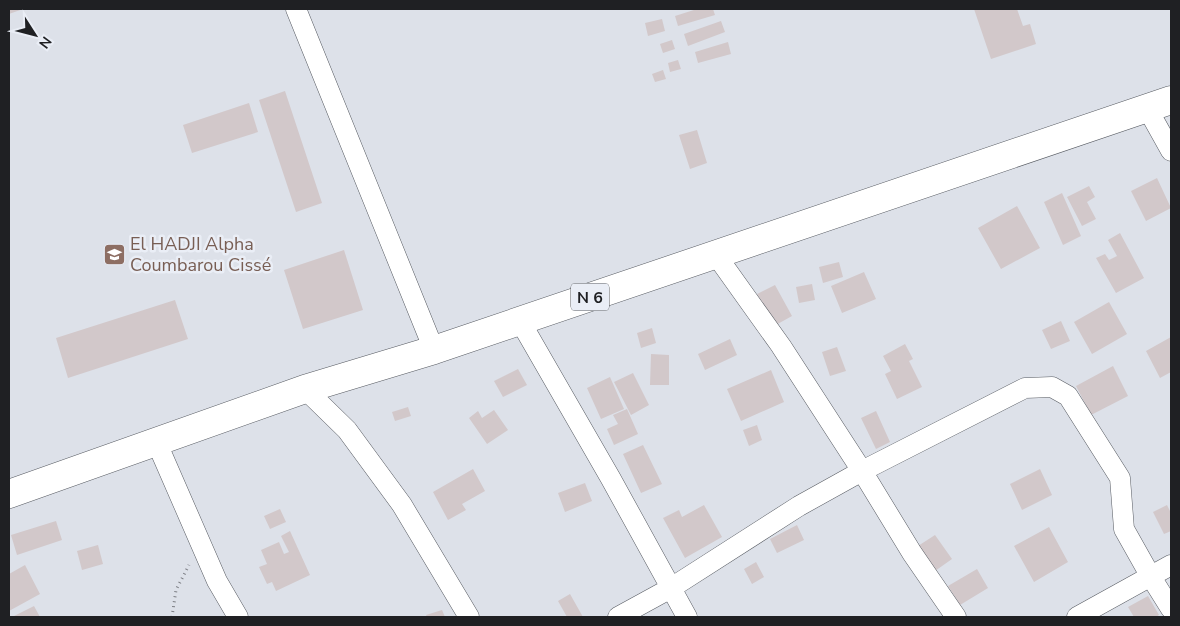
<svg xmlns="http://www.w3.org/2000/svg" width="1180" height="626" font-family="'Nunito Sans',sans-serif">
	<rect width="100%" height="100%" fill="#dde1e9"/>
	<path fill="#d2c8ca" d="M9 9H23L9 14Z
		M697 9H713L715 15 678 26 675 16Z
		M974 9H1017L1023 26 1030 24 1036 44 991 59Z
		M662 19 665 31 648 36 645 23Z
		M721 21 725 32 688 46 684 34Z
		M672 40 675 49 663 53 660 44Z
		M728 42 731 54 698 63 695 52Z
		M678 60 681 69 670 72 668 63Z
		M663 70 666 79 655 82 652 74Z
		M285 91 322 203 296 212 259 100Z
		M249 103 258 132 192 153 183 125Z
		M697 130 707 163 690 169 679 135Z
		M1157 178 1171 208 1146 221 1131 191Z
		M1089 186 1095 197 1087 202 1096 219 1082 226 1067 197Z
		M1062 193 1081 236 1063 245 1044 202Z
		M1017 206 1040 248 1001 269 978 228Z
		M1120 233 1144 278 1116 293 1096 258 1105 254 1109 260 1117 256 1108 240Z
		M344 250 363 310 303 329 284 270Z
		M839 262 843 277 823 283 819 267Z
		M864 272 876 299 842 313 831 286Z
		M812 284 815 300 799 303 796 287Z
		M775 285 792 316 774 326 757 294Z
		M175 300 188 339 68 378 56 338Z
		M1109 302 1127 334 1092 354 1074 322Z
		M1061 321 1070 341 1051 349 1042 330Z
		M652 328 656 343 641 348 637 333Z
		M1171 337V372L1160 378 1146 351Z
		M730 339 737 355 705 370 698 354Z
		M905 344 913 359 909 361 922 387 897 399 885 374 891 371 883 356Z
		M837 347 846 371 830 376 822 352Z
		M651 354 669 355V385H650Z
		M1113 366 1128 396 1091 415 1076 386Z
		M518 369 527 385 503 397 494 381Z
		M771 370 784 402 741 421 727 389Z
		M633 373 649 405 631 415 614 382Z
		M610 377 624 409 601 419 587 388Z
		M408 407 411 416 395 421 392 412Z
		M627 409 638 434 614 445 607 429 618 424 613 415Z
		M494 410 508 430 487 444 469 418 478 411 482 418Z
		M876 411 890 442 876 449 861 418Z
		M757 425 762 440 749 446 743 430Z
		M643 445 662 484 641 493 623 454Z
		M473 469 485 491 462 504 466 510 448 520 433 492Z
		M1040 469 1052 495 1022 510 1010 484Z
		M585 483 592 501 565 512 558 493Z
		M704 505 722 537 685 558 663 518 679 510 682 517Z
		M1167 505 1171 513V531L1164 534 1153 512Z
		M280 509 286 522 270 529 264 516Z
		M56 521 62 540 17 555 11 535Z
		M797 525 804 540 777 553 770 539Z
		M1049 527 1068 562 1034 582 1014 546Z
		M290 531 310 575 276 591 272 582 267 584 259 567 267 564 261 550 279 542 284 554 289 552 281 536Z
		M935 535 952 559 935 571 918 546Z
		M98 545 103 564 82 570 77 551Z
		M756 562 764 577 752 584 744 569Z
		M25 565 40 594 9 611V574Z
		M977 569 988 588 960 605 948 586Z
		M570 594 583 617H567L558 601Z
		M1148 596 1159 615 1156 617H1134L1128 607Z
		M34 606 40 617H12Z
		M442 610 445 617H427L426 615Z"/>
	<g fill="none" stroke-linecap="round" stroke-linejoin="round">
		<defs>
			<path id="street" d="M296 9 434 350
				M1147 108 1171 151
				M520 321 611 479 687 617
				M305 389 347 430 402 505 469 617
				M156 441 217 581 238 617
				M618 617 671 588 799 506 862 471 781 346 716 255
				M956 617 912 553 862 471 1025 388 1052 387 1068 396 1120 478 1124 529 1151 577 1171 609
				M1077 617 1171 565"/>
			<path id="primary" d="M9 494 305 389 434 350 1171 100"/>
		</defs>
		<use href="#street" stroke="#575b62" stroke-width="21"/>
		<use href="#primary" stroke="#575b62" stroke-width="29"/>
		<path stroke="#7b7d83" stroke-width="3" stroke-dasharray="1 4" stroke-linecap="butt" d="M172 617 176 590 189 565"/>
		<use href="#street" stroke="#fff" stroke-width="20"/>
		<use href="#primary" stroke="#fff" stroke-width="28"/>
	</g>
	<defs>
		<symbol id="school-square" viewBox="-11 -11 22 22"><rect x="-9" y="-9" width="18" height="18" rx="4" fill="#8d6e63" stroke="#eaeef6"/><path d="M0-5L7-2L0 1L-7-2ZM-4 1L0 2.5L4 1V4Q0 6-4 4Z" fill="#fff"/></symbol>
	</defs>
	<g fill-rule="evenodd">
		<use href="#school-square" x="102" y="242" width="25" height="25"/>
	</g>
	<g text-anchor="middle" stroke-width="5" stroke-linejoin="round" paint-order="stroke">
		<rect fill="#eaeef6" stroke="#5c5e62" stroke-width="1" x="571" y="283.5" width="38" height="27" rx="4"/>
		<g font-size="16" font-weight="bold" fill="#1f2023">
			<text x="590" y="303">N 6</text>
		</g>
		<g font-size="18" fill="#785e54" stroke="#eaeef6" text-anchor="start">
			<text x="130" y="250">El HADJI Alpha<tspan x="130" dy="21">Coumbarou Cissé</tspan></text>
		</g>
	</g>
	<rect width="1180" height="626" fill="none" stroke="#1f2023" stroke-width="20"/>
	<g transform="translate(35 35) rotate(126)" stroke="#eaeef6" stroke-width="4" paint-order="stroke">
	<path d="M0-4L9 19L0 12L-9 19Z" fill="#1f2023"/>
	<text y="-8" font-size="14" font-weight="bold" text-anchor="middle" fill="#1f2023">N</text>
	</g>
</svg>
